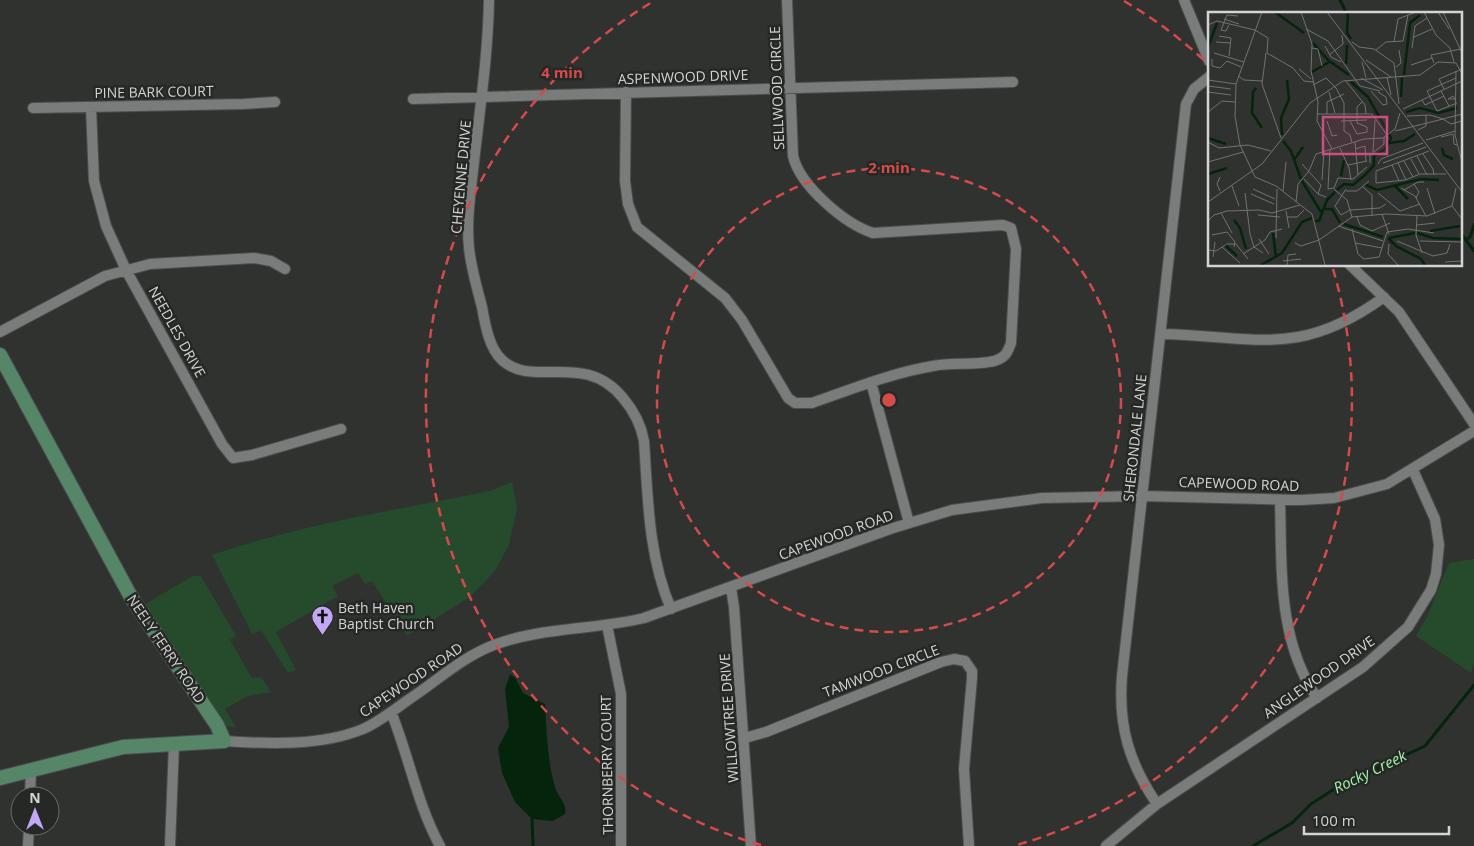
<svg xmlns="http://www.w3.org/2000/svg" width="1474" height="846" font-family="'Open Sans',sans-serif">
	<rect width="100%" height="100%" fill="#303230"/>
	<path fill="#264a2c" d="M512 482 517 508 509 545 495 571 470 597 407 636 372 581 365 584 358 573 332 586 338 596 276 632 296 670 288 673 261 630 252 634 212 555C302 524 397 510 490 491Z
		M1474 559V663L1471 673 1416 636 1427 617 1449 563Z
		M193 576H201L236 636 230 640 252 678 261 677 271 692 248 696 225 709 236 727 226 726 145 604Z"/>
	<path fill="#05240c" d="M510 674 516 679 523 693 545 704C547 733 547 762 556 790 560 799 567 804 565 814L553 821 532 819 515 802 502 773 498 748 509 727 505 689Z"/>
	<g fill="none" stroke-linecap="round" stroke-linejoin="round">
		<path stroke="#05240c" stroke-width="3" d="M1340 0 1347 14
			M1460 232 1474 251
			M1467 239 1470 237 1474 225
			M532 819 533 846
			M1253 846 1292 823 1311 804 1339 786 1425 746 1474 685"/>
		<defs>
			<path id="street" d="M489 0C488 54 480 108 474 162 471 190 466 220 469 248 471 268 477 288 482 307 485 324 489 348 502 360 533 389 584 350 623 398 634 411 641 424 644 441 648 498 648 555 671 609
				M1184 0 1209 61
				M626 92 625 181 628 204 637 227 725 298 742 320 788 398 795 403H812C852 389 891 373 933 366 951 362 982 366 997 360 1006 357 1008 351 1011 343L1016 249 1011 228 1003 225 873 233C845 224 800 186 793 156L787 0
				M413 99 1013 82
				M91 107 94 181 106 226 126 270 222 444 233 458 252 455 341 429
				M33 108 244 104 275 102
				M1350 265 1399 312 1474 424
				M0 332 105 276 150 264 254 258 271 261 285 269
				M1161 334C1255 336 1299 359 1384 297
				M871 382 909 523
				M1280 500C1282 568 1277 639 1317 698
				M731 588 734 607 751 846
				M607 625 621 694V846
				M391 712C409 756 417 804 440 846
				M745 738 766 732 941 662 954 659 965 661 972 671V678L964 769 969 846
				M224 741C269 744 322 746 363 729 379 722 394 710 408 700 437 681 462 657 494 645 541 627 595 630 644 618L890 529 952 510 1042 498 1143 496 1301 500 1334 498 1387 484 1474 431
				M30 796 31 770
				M1157 804C1129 763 1118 726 1122 676L1186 104 1194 89 1209 77
				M28 846 29 826
				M170 846 174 744
				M1106 846 1157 804 1363 667 1408 627 1431 590 1436 574 1439 545 1435 519 1413 470"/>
			<path id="secondary" d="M0 355 131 597 217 725 224 741 123 747 0 778"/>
		</defs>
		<use href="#street" stroke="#4c4e4c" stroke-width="12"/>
		<use href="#secondary" stroke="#4c4e4c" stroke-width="16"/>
		<use href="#street" stroke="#797c7a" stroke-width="10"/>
		<use href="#secondary" stroke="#558668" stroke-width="14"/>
	</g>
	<g fill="none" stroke="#d54a4a" stroke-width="2.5" stroke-dasharray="9 6">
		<circle cx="889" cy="400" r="232"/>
		<path d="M761 845A463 463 0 0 1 654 1M1124 1A463 463 0 0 1 1208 64M1333 269A463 463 0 0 1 1017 845"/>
	</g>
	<defs>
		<symbol id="church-pin" viewBox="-11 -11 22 30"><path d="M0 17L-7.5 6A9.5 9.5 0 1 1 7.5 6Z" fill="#c0a8f4" stroke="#262826"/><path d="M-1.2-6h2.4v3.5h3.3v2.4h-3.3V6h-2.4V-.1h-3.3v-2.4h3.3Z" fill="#111"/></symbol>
	</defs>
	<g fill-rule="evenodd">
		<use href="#church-pin" x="310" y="604" width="25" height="34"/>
	</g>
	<g text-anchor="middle" stroke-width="5" stroke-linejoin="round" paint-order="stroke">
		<g font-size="14" fill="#d3d4d3" stroke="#262826">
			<text transform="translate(683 77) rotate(-2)" y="5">ASPENWOOD DRIVE</text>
			<text transform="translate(777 88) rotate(-92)" y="5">SELLWOOD CIRCLE</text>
			<text transform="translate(154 92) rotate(-1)" y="5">PINE BARK COURT</text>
			<text transform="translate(461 177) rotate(-85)" y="5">CHEYENNE DRIVE</text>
			<text transform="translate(177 332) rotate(61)" y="5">NEEDLES DRIVE</text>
			<text transform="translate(1135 438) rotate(-84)" y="5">SHERONDALE LANE</text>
			<text transform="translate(1239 484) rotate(2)" y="5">CAPEWOOD ROAD</text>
			<text transform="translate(836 535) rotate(-20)" y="5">CAPEWOOD ROAD</text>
			<text transform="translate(166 649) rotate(56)" y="5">NEELY FERRY ROAD</text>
			<text transform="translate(881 671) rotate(-21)" y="5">TAMWOOD CIRCLE</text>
			<text transform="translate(1319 677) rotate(-35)" y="5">ANGLEWOOD DRIVE</text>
			<text transform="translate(411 680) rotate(-34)" y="5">CAPEWOOD ROAD</text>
			<text transform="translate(729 718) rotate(-94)" y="5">WILLOWTREE DRIVE</text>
			<text transform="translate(607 765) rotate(-91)" y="5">THORNBERRY COURT</text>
		</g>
		<g font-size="14" fill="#d3d4d3" stroke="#262826" text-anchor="start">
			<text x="338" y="613">Beth Haven<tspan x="338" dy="16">Baptist Church</tspan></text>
		</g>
		<g font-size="15" font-style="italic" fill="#a2f4ad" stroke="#262826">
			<text transform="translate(1370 772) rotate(-26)" y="5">Rocky Creek</text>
		</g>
	</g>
	<g transform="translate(1208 12)">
		<rect width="254" height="254" fill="#303230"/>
		<path fill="none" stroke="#05240c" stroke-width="2.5" d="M67 0 96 21M140 0 139 21 143 27M105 31 120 48 141 63M0 35 9 11M138 52 139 33M104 60 121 50M196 63 202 11 212 3M48 76 45 80 44 101 54 116M193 85 194 66M198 100 212 96 230 101 249 96M74 123 73 106 81 87 79 68M0 126 18 132M75 129 83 139 93 167M181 131 196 129 207 122M234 136 236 143 245 147M86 148 95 135M0 162 19 156M133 164 136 148M94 169 113 200M158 173 169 178 213 167 231 168M187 174 200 187M129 178 136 172 145 173 158 162 166 153V144L177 137 183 126 160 85 143 70M117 197H124L132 211M26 208 32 216 38 237M107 209H111L119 188 127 180M136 212 175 225M222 219 252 214M65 221 68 245M209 221 225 226 254 227M180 226 188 234 213 247 217 253M181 226 207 221M17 233 29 244M53 253 74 241 94 210 104 206"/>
		<path fill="none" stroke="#717371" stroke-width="1" d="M54 0 28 72 27 104 32 133 47 165 68 174 104 202 117 253M93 0 104 32 103 59 110 90 109 109 124 137M119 0 254 180M216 0 228 23 242 36 246 50M230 0 241 17M235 0 254 41M16 7 31 12M0 13 9 9 47 18 60 26 59 41 85 56 96 69 105 70M21 13 18 19 13 18 19 3 30 4M98 17 120 29 152 74 172 79M11 24 23 26 21 44M206 25 224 17M8 30 23 31M144 30 151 35 166 37 186 51 191 92M186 30 190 7 208 0M117 34 123 45 133 50M104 36 110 37 114 54M204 36 207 14 219 6M168 38 178 30 195 29 200 3M6 41 36 50M58 41 54 72 73 126M121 43 135 32 134 23M4 47V54L12 56 19 49 33 55M158 48 183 65M154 50 158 66M226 51 223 43 253 37M203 53 224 46M188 55 193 51 191 38M91 57 103 67M248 59 247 123 254 150M30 64 36 68 54 69M179 65 183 83M153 66 175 78M248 66 219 79 229 99 249 91M0 68 28 72M137 68 157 93 158 102M105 73 118 66 128 76 136 91V119L142 123 144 131M0 74 23 77M236 77 231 67 254 57M163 79 175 93 179 92 178 85 170 80M233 79 241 94M0 80 23 83M121 80 127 101M247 87 245 84 240 87H248M214 88 217 93 236 84M195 97 254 69M0 100 14 89 27 90M110 102H164L179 123M119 102V90L136 82M199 104 222 103 235 107 254 102M119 109 124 124 129 123M133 109 159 108M142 109 149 122 159 120V115L149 111V95L154 90M210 118 218 114V103M187 119 235 107 243 112 254 109M233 125 245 122 246 132 249 133M218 128 247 119M0 130 11 136 40 133 63 139M147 130 150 163M132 136 141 156 143 168M122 137 120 177 126 176 130 166 145 167 159 155M147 137 157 134 158 149M221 139 168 159V171L197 168 212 162H238M165 140 167 108M215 142 225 157 226 163M209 144 219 163M203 147 211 162M196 149 205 165M0 150 35 140M162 151V143L176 132V125M175 151 218 135M190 151 198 168M94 152 113 173 110 182M170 152 173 147 215 131M140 153 159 149M184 153 191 169M96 167 110 182 118 185M114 168 116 138M206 172 211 180 208 186M24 174 31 194M155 175 164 183V204M193 176 207 184 218 204M219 176 227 202M248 176 244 194 254 207M45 177 67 187M126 177 139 188 144 205M138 177 127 194 133 203 142 198 172 196 178 192M196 178 210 170H216M12 179 9 172 12 165M75 179 78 150M138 179H149L161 169M37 181 42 222 46 235 55 241M170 181 192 199 212 192M43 182 66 192M0 190 54 152 102 91 135 69 212 63 230 50 248 51 254 62M88 190 90 172 101 159 108 142 156 127 175 126 187 117 192 101M78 199 81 216M13 201 24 221M174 202 181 222M50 203 72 205M209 204 208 223 214 241M79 205H89L96 198M149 205 152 213 164 219 182 211M0 209 6 203 19 199 51 198 64 201 92 193M209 213 227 211M130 214 175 229M144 217 150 242 156 247 171 245 179 220 200 217 226 221M4 223 19 220 27 230 26 235M68 226 69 177M51 227 61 242M189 229 225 244 239 241 242 232M212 229 254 230M87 231 93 234 111 228 144 205 178 202 219 204 244 194M147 231 174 236M181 232 180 242 190 253M14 235 32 251M0 238 8 239 19 232H28L40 247M35 242 57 228 62 220 74 217M5 245 7 230M75 249 93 247M237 250 254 249M79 253 80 243 88 242"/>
		<path fill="#c7507f" fill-opacity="0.15" stroke="#c7507f" stroke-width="2.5" d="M115 105H179V142H115Z"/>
		<rect width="254" height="254" fill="none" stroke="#d3d4d3" stroke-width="2.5"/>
	</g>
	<circle cx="889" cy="400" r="8" fill="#d54a4a" stroke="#262826" stroke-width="2.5"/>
	<g font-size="15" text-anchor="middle" font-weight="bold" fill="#d54a4a" stroke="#262826" stroke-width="5" stroke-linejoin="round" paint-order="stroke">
		<text x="562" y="78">4 min</text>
		<text x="889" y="173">2 min</text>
	</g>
	<g transform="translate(35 811)"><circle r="24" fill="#262826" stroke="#6b6d6b"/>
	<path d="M0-4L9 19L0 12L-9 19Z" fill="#c0a8f4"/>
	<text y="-8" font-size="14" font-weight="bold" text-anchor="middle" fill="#d3d4d3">N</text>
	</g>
	<path d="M1304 826v8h145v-8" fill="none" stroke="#d3d4d3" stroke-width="2.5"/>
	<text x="1312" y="826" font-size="15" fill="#d3d4d3" stroke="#262826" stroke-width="4" paint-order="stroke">100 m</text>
</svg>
